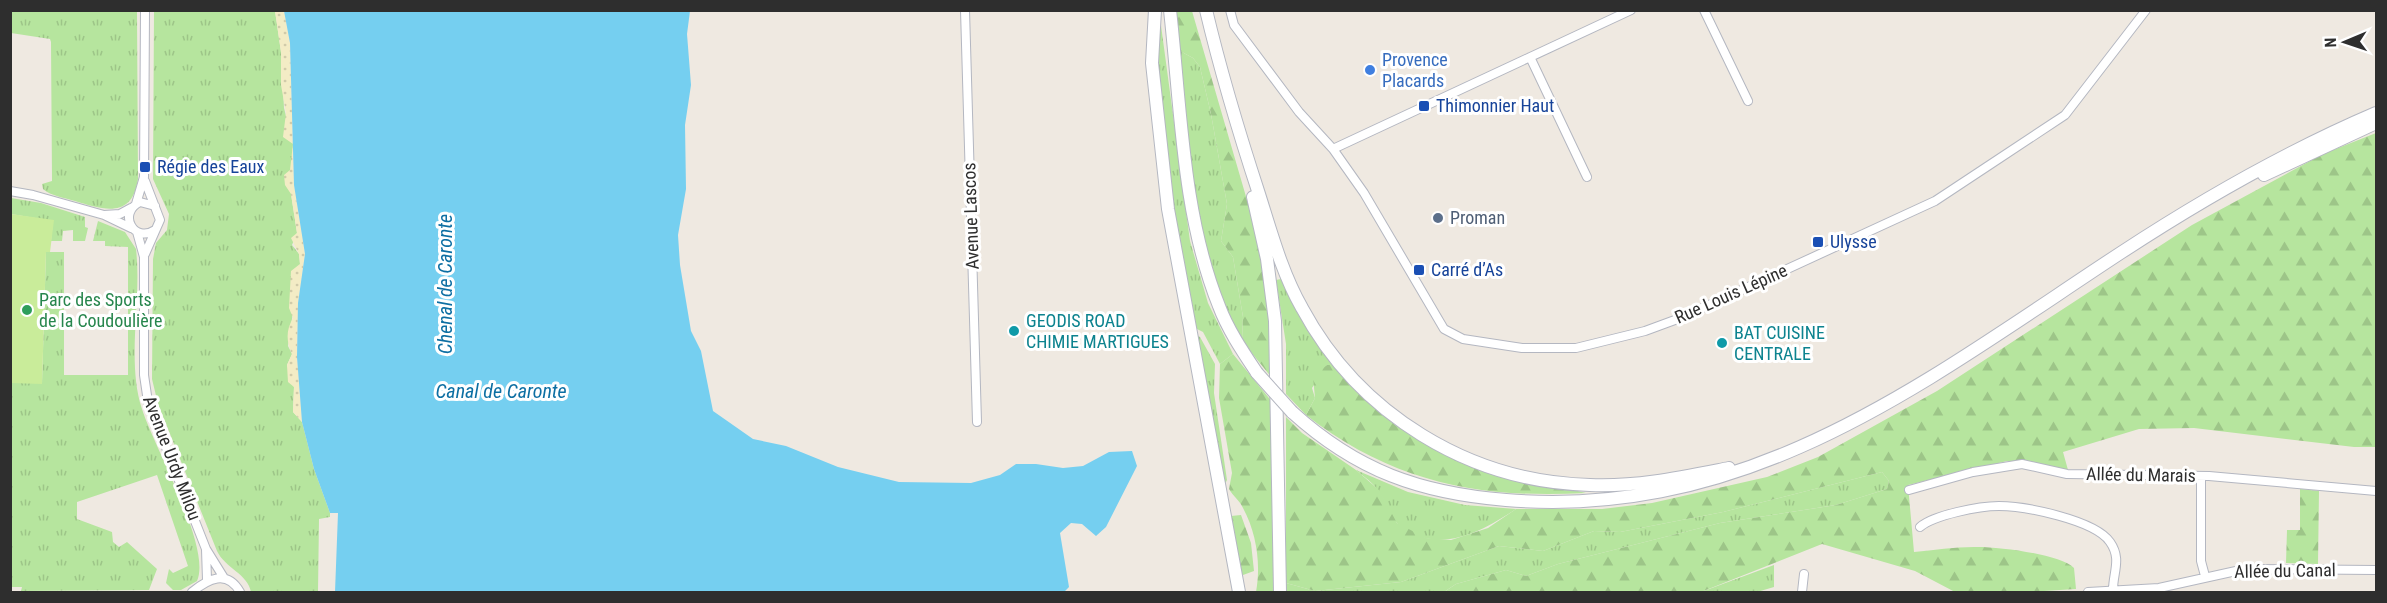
<svg xmlns="http://www.w3.org/2000/svg" width="2387" height="603" font-family="'Roboto Condensed',sans-serif">
	<defs>
		<pattern id="grass-tufts" width="24" height="20" patternUnits="userSpaceOnUse" patternTransform="scale(1.5)"><rect width="24" height="20" fill="#b6e59e"/><path d="M3 7l-1-3M5 7V3M7 7l1-3M15 17l-1-3M17 17v-4M19 17l1-3" fill="none" stroke="#9dc588"/></pattern>
		<pattern id="forest-firs" width="22" height="20" patternUnits="userSpaceOnUse" patternTransform="scale(1.5)"><rect width="22" height="20" fill="#b6e59e"/><path d="M5 1l3.5 6h-7zM16 11l3.5 6h-7z" fill="#9dc588"/></pattern>
		<pattern id="sand-dots" width="8" height="8" patternUnits="userSpaceOnUse" patternTransform="scale(1.5)"><rect width="8" height="8" fill="#f3ecc5"/><path d="M2 2h.1M6 6h.1" fill="none" stroke="#d1cbaa" stroke-width="1.8" stroke-linecap="round"/></pattern>
	</defs>
	<rect width="100%" height="100%" fill="#efe9e1"/>
	<path fill="url(#grass-tufts)" d="M11 11H137L138 179C132 219 104 210 75 201 65 198 51 196 43 189L42 184 52 181 51 42 50 39 11 33Z
		M154 11H275L281 52 284 108 293 144 291 194 297 233 292 245 299 254 300 264 288 346 292 354 287 365 294 387 293 412 302 422 314 469 330 513V517L319 519 318 592H251C248 574 225 568 217 551L158 404 152 379 153 259 156 243 167 230 169 214 153 179Z
		M1160 18 1190 241 1208 303 1233 354 1220 364 1203 332 1195 328C1178 232 1153 115 1160 18Z
		M1180 51 1193 58 1200 67 1211 114 1227 204 1221 241 1233 257 1243 317 1242 341C1230 316 1217 291 1210 265 1191 196 1188 122 1180 51Z
		M11 198 41 203 85 217V227L88 228 85 241H73V230L63 231 62 241H51L53 221 11 214Z
		M98 221 125 232 136 249C142 299 126 361 142 409 154 447 212 548 197 581L181 590H173L166 583 169 569 173 573 188 566 157 475 77 502V519L112 532 113 542 119 547 127 542 157 569 149 590 21 591 22 587H11V383H42L46 252H64V375H128V247L105 246V241H93Z
		M1281 279 1298 313 1333 365H1327L1312 388 1315 398 1306 415 1286 394V344L1276 280Z
		M1196 335 1200 337 1215 364 1214 393 1227 480 1225 484Z
		M1356 470 1408 492 1465 505 1516 509C1480 533 1437 556 1398 524 1389 516 1386 501 1379 492 1374 483 1364 477 1356 470Z
		M1882 472 1889 481 1887 489 1836 505 1720 523 1558 564 1526 576 1506 570 1456 584 1444 592H1286V583L1315 591 1401 582 1499 546 1543 551 1594 531 1620 532 1723 512Z
		M1774 565V587L1757 592H1701Z"/>
	<path fill="url(#forest-firs)" d="M1176 11H1192L1256 231 1269 311 1272 378 1242 341 1243 317 1233 257 1221 241 1227 204 1211 114 1200 67 1193 58 1180 51Z
		M2376 133V447H2354L2194 428 2139 429 2063 452 2068 470 2033 462 2007 461 1908 485 1914 552C1934 550 1954 547 1974 547 1995 546 2060 554 2074 568L2076 589 2030 592H1955L1915 571 1822 544 1701 592H1444L1456 584 1506 570 1526 576 1558 564 1720 523 1836 505 1887 489 1889 481 1882 472 1723 512 1620 532 1594 531 1543 551 1499 546 1401 582 1315 591 1286 583V417L1302 433 1356 470 1379 490 1397 523 1426 538 1451 540 1488 528 1516 509H1602L1652 503 1767 477 1818 457 1937 391 2192 225 2323 154Z
		M1233 354 1273 403V592H1256C1261 565 1257 534 1243 508 1240 501 1233 496 1229 489L1232 473 1219 398 1220 364Z
		M1327 365H1333L1365 399 1395 425 1433 448 1471 466 1586 493C1479 499 1392 482 1306 415L1315 398 1313 377Z
		M2300 489 2319 491 2318 564 2286 563 2287 530H2300Z
		M1241 515 1251 543 1254 571 1243 575 1240 573 1231 516Z"/>
	<path fill="url(#sand-dots)" d="M275 11H284L290 43 294 185 305 254 298 303 297 357 302 422 293 412 294 387 288 382 287 365 292 354C286 341 286 330 293 318L289 308 291 271 300 264 299 254 291 238 297 233 291 194 285 185 284 175 290 170 293 144 283 137 286 113 281 85V52Z"/>
	<path fill="#c9ec9a" d="M11 214 54 220 50 252H46L42 384 11 383Z"/>
	<path fill="#75cff0" d="M284 11H690L687 34 691 85 685 125 686 189 678 235 680 265 691 331 701 351 713 411 753 439 786 446 838 467 899 482 971 483 1000 475 1016 464H1036L1063 468 1083 466 1109 452 1132 451 1137 466 1106 527 1096 536 1082 524 1071 523 1060 533 1069 587 1064 592H335L338 513H330L314 469 302 422 297 357 298 303 305 254 294 185 290 43Z"/>
	<g fill="none" stroke-linecap="round" stroke-linejoin="round">
		<defs>
			<path id="street" d="M965 10 977 422
				M1230 10 1234 25 1299 112 1333 149 1364 193 1444 329 1463 339 1522 348H1576L1645 331 1683 317 1935 201 1997 160 2065 115 2146 10
				M1704 10 1748 101
				M1530 57 1587 177
				M1333 149 1631 10
				M10 191 33 195 104 215
				M136 204 144 177 145 10
				M155 206 140 202C117 213 134 244 155 230
				M131 228 104 215 120 214 131 208
				M137 232 144 257V375L148 402 206 549 224 578
				M145 254 160 220 145 181
				M2201 476V561L2205 576
				M1909 490 1973 472 2022 464 2067 474 2209 476 2376 491
				M1920 527C1934 515 1979 506 1999 506 2025 506 2095 520 2110 542 2122 559 2113 572 2113 590
				M206 549 207 580
				M192 592C208 579 227 569 240 592
				M1802 592 1804 574
				M2088 592 2159 588 2245 569 2376 570"/>
			<path id="secondary" d="M1155 10 1152 63 1168 209 1239 592
				M1170 10C1181 108 1182 214 1219 306 1228 330 1243 352 1257 373
				M1206 10C1221 73 1239 133 1259 194 1271 232 1282 273 1302 308 1359 414 1469 482 1590 485 1637 487 1683 477 1729 468
				M2264 175 2376 123
				M1253 197 1267 259 1275 321 1280 592
				M1292 412C1357 471 1420 493 1506 500 1753 520 1928 379 2122 252 2203 199 2287 151 2376 113"/>
		</defs>
		<use href="#street" stroke="#b4b7c1" stroke-width="10"/>
		<use href="#secondary" stroke="#b4b7c1" stroke-width="14"/>
		<use href="#street" stroke="#fff" stroke-width="8"/>
		<use href="#secondary" stroke="#fff" stroke-width="12"/>
		<defs>
			<path id="secondary-bridge" d="M1257 373 1292 412"/>
		</defs>
		<use href="#secondary-bridge" stroke="#b4b7c1" stroke-width="14" stroke-linecap="butt"/>
		<use href="#secondary-bridge" stroke="#fff" stroke-width="12"/>
	</g>
	<circle fill="#3f7fe0" stroke="#fff" stroke-width="2" cx="1370" cy="70" r="6"/>
	<g fill="#1a4fb4" stroke="#fff" stroke-width="2">
		<rect x="1418" y="100" width="12" height="12" rx="3"/>
		<rect x="139" y="161" width="12" height="12" rx="3"/>
		<rect x="1812" y="236" width="12" height="12" rx="3"/>
		<rect x="1413" y="264" width="12" height="12" rx="3"/>
	</g>
	<circle fill="#5c6f8a" stroke="#fff" stroke-width="2" cx="1438" cy="218" r="6"/>
	<circle fill="#2e9e5b" stroke="#fff" stroke-width="2" cx="27" cy="310" r="6"/>
	<g fill="#0f9aa8" stroke="#fff" stroke-width="2">
		<circle cx="1014" cy="331" r="6"/>
		<circle cx="1722" cy="343" r="6"/>
	</g>
	<g text-anchor="middle" stroke-width="6" stroke-linejoin="round" paint-order="stroke">
		<g font-size="18" fill="#366cbe" stroke="#fff" text-anchor="start">
			<text x="1382" y="66">Provence<tspan x="1382" dy="21">Placards</tspan></text>
		</g>
		<g font-size="18" fill="#164399" stroke="#fff" text-anchor="start">
			<text x="1436" y="112">Thimonnier Haut</text>
			<text x="157" y="173">Régie des Eaux</text>
			<text x="1830" y="248">Ulysse</text>
			<text x="1431" y="276">Carré d’As</text>
		</g>
		<g font-size="18" fill="#2e2e2e" stroke="#fff">
			<text transform="translate(971 216) rotate(-92)" y="6">Avenue Lascos</text>
			<text transform="translate(1731 294) rotate(-24)" y="6">Rue Louis Lépine</text>
			<text transform="translate(172 458) rotate(69)" y="6">Avenue Urdy Milou</text>
			<text transform="translate(2141 475) rotate(1)" y="6">Allée du Marais</text>
			<text transform="translate(2285 571) rotate(-1)" y="6">Allée du Canal</text>
		</g>
		<g font-size="18" fill="#4e5e75" stroke="#fff" text-anchor="start">
			<text x="1450" y="224">Proman</text>
		</g>
		<g font-size="18" fill="#27864d" stroke="#fff" text-anchor="start">
			<text x="39" y="306">Parc des Sports<tspan x="39" dy="21">de la Coudoulière</tspan></text>
		</g>
		<g font-size="18" fill="#0d838f" stroke="#fff" text-anchor="start">
			<text x="1026" y="327">GEODIS ROAD<tspan x="1026" dy="21">CHIMIE MARTIGUES</tspan></text>
			<text x="1734" y="339">BAT CUISINE<tspan x="1734" dy="21">CENTRALE</tspan></text>
		</g>
		<g font-size="20" font-style="italic" fill="#0d6fa3" stroke="#fff">
			<text transform="translate(445 284) rotate(-90)" y="7">Chenal de Caronte</text>
			<text x="501" y="398">Canal de Caronte</text>
		</g>
	</g>
	<rect width="2387" height="603" fill="none" stroke="#2e2e2e" stroke-width="24"/>
	<g transform="translate(2345 42) rotate(268)" stroke="#ffffff" stroke-width="4.5" paint-order="stroke">
	<path d="M0-4.5L10 22L0 15L-10 22Z" fill="#2e2e2e"/>
	<text y="-9" font-size="16" font-weight="bold" text-anchor="middle" fill="#2e2e2e">N</text>
	</g>
</svg>
